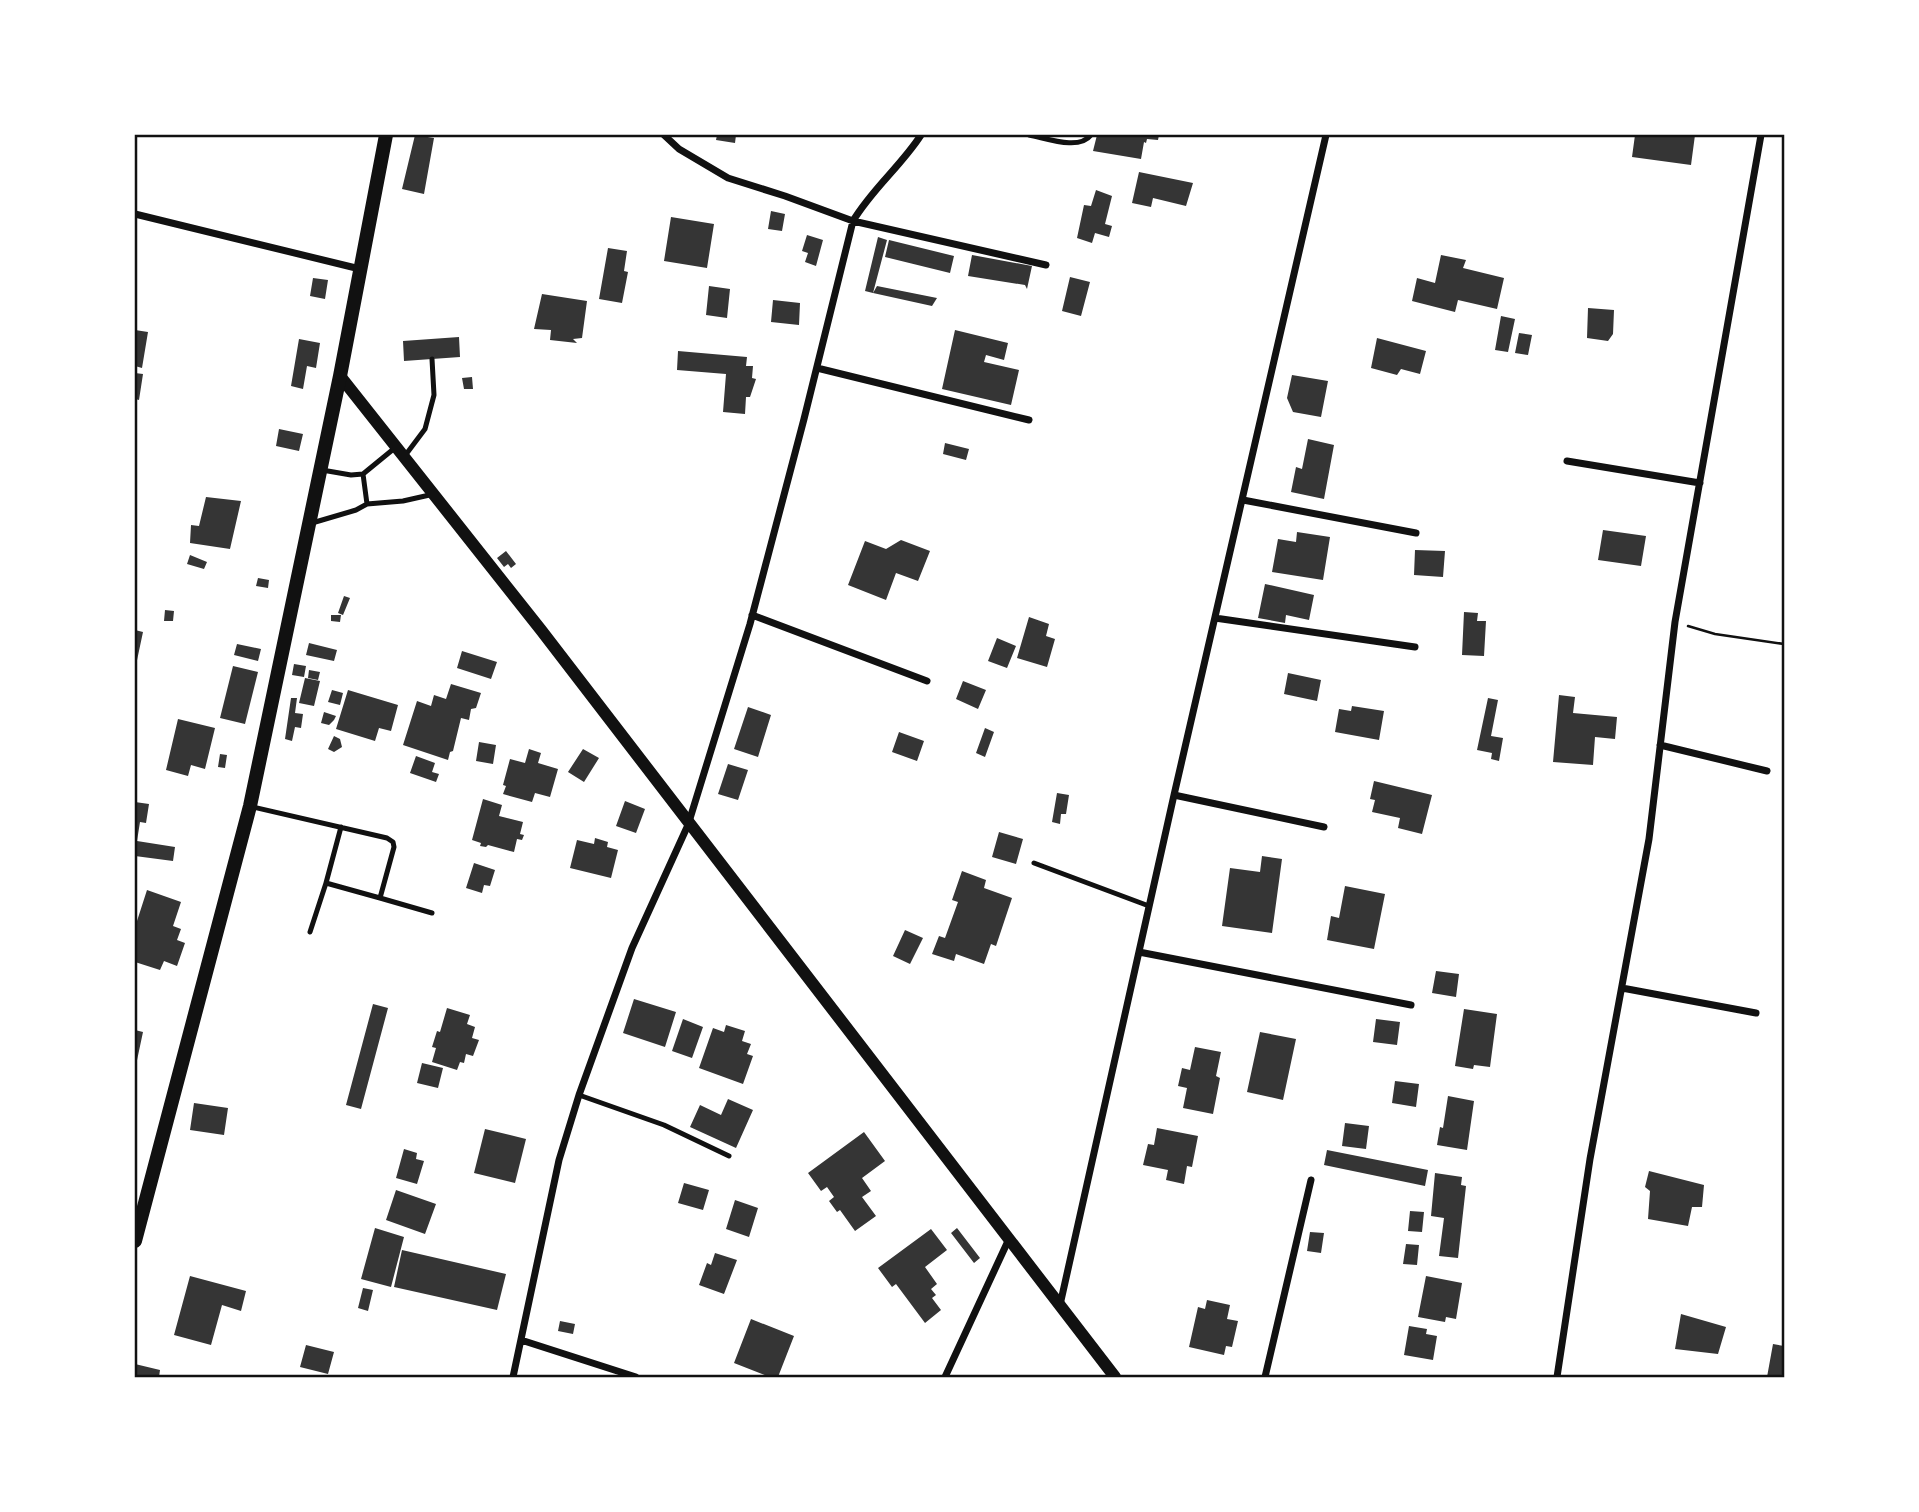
<svg xmlns="http://www.w3.org/2000/svg" width="1919" height="1512" font-family="'Times New Roman',serif">
	<rect width="100%" height="100%" fill="#fff"/>
	<path fill="#353535" d="M415 135 434 138 424 194 402 189Z
		M717 135H736L735 143 716 140Z
		M1097 135H1159L1158 140 1147 139 1146 143 1144 142 1141 159 1093 151Z
		M1635 135H1695L1691 165 1632 157Z
		M1139 172 1193 183 1186 206 1153 198 1151 207 1132 203Z
		M1096 190 1112 196 1105 224 1112 226 1109 237 1095 233 1092 243 1077 238 1084 205 1091 206Z
		M771 211 785 214 782 231 768 229Z
		M671 217 714 224 707 268 664 261Z
		M807 235 823 240 816 266 805 262 808 253 802 251Z
		M878 237 887 240 873 293 877 286 937 298 932 306 873 293 865 291Z
		M889 240 954 256 950 273 885 257Z
		M608 248 627 251 624 271 628 272 622 303 599 299Z
		M972 255 1032 266 1027 289 1025 285 968 276Z
		M1441 255 1466 260 1463 268 1504 278 1497 309 1458 300 1455 312 1412 301 1417 278 1435 283Z
		M1070 277 1090 282 1081 316 1062 311Z
		M313 278 328 280 325 299 310 296Z
		M709 286 730 289 727 318 706 315Z
		M542 294 587 301 582 338 573 339 577 343 550 340 551 330 534 329Z
		M773 300 800 303 799 325 771 322Z
		M1588 308 1614 310 1613 334 1608 341 1587 338Z
		M1501 316 1515 319 1508 352 1495 350Z
		M135 330 148 332 142 368 135 366Z
		M955 330 1008 343 1004 360 986 355 984 362 1019 370 1011 405 942 389Z
		M1519 333 1532 335 1528 355 1515 353Z
		M459 337 460 357 404 361 403 341Z
		M1377 338 1426 351 1420 374 1401 369 1397 375 1371 368Z
		M299 339 320 343 316 368 307 366 303 389 291 386Z
		M678 351 747 357 746 366H753L752 378 756 379 750 397H746L745 414 723 412 726 374 677 370Z
		M135 373 143 374 139 400 135 399Z
		M1292 375 1328 381 1321 417 1293 412 1287 398Z
		M472 377 473 389H464L462 378Z
		M279 429 303 434 299 451 276 446Z
		M1308 439 1334 445 1324 499 1291 492 1296 467 1302 469Z
		M945 443 969 449 966 460 943 454Z
		M206 497 241 501 230 549 190 543 191 525 199 526Z
		M1603 530 1646 536 1641 566 1598 560Z
		M1297 532 1330 537 1323 580 1272 572 1278 539 1296 542Z
		M901 540 930 551 918 581 896 573 886 600 848 585 865 541 886 549Z
		M1415 550 1445 551 1443 577 1414 575Z
		M506 551 516 564 511 568 508 564 504 567 497 558Z
		M190 555 207 562 204 569 187 564Z
		M258 578 269 580 268 588 256 586Z
		M1265 584 1314 595 1309 620 1286 615 1285 623 1258 618Z
		M344 596 350 598 343 615 338 613Z
		M165 610 174 611 173 621H164Z
		M1464 612 1478 613 1477 621H1486L1484 656 1462 655Z
		M331 615H341L340 622 331 621Z
		M1029 617 1049 624 1046 636 1055 639 1047 667 1017 658Z
		M135 630 143 632 136 665 135 664Z
		M997 638 1016 646 1007 668 988 661Z
		M309 643 337 650 334 661 306 655Z
		M237 644 261 649 258 661 234 655Z
		M462 651 497 662 491 679 457 668Z
		M294 664 306 666 304 677 292 675Z
		M233 666 258 672 245 724 220 718Z
		M309 670 320 672 318 680 308 678Z
		M1288 673 1321 680 1317 701 1284 694Z
		M305 678 320 681 314 706 299 703Z
		M963 681 986 690 978 709 956 699Z
		M451 684 481 693 476 708 471 709 469 720 461 718 453 751 450 752 448 760 403 745 417 701 431 706 434 695 446 699Z
		M332 690 343 693 340 705 328 702Z
		M348 690 398 705 391 731 379 728 375 741 336 729Z
		M1559 695 1575 697 1573 713 1617 717 1615 739 1595 737 1593 765 1553 762Z
		M291 698H297L295 713 303 714 301 728 295 727 292 741 285 739Z
		M1488 698 1498 700 1491 736 1503 738 1499 761 1491 759 1492 753 1477 750Z
		M1352 706 1384 711 1379 740 1335 732 1339 709 1351 711Z
		M748 707 771 715 758 757 734 749Z
		M324 712 336 716 334 720 329 725 321 723Z
		M178 719 215 728 205 769 191 765 188 776 166 770Z
		M985 728 994 732 985 757 976 753Z
		M899 732 924 741 917 761 892 752Z
		M334 736 340 739 342 747 334 752 328 749Z
		M479 742 496 745 493 764 476 761Z
		M529 749 541 753 538 763 558 769 550 797 535 793 532 802 503 794 506 786 503 785 510 759 525 763Z
		M583 749 599 758 584 782 568 772Z
		M220 754 227 755 225 768 218 767Z
		M416 756 435 763 432 772 439 774 436 782 410 773Z
		M728 764 748 770 738 800 718 794Z
		M1374 781 1432 795 1422 834 1398 828 1400 818 1372 812 1375 800 1370 799Z
		M1057 793 1069 795 1066 814H1061L1060 824 1052 822Z
		M483 799 502 805 499 816 523 822 520 834 524 835 522 840 517 839 514 852 488 845 486 847 480 846 481 843 472 840Z
		M625 801 645 809 636 833 616 826Z
		M135 802 149 804 146 823 140 822 137 841 175 847 173 861 135 856Z
		M999 832 1023 839 1016 864 992 857Z
		M595 838 608 842 607 847 618 850 611 878 570 868 577 840 594 844Z
		M1262 856 1282 859 1272 933 1222 926 1230 868 1260 872Z
		M474 863 495 870 490 886 484 885 482 893 466 888Z
		M962 871 986 880 984 888 1012 898 996 946 991 944 984 964 956 954 954 961 932 954 939 936 945 938 958 902 952 900Z
		M1345 886 1385 894 1374 949 1327 940 1331 916 1339 918Z
		M147 890 181 902 173 926 181 929 177 940 185 943 177 966 164 961 160 970 135 962V920L137 921Z
		M905 930 923 938 910 964 893 956Z
		M1436 971 1459 974 1456 997 1432 993Z
		M634 999 676 1012 665 1047 623 1033Z
		M373 1004 388 1008 361 1109 346 1105Z
		M447 1008 470 1015 467 1024 475 1027 472 1038 479 1040 473 1056 466 1054 464 1063 460 1062 457 1070 432 1062 436 1048 432 1047 437 1031 440 1032Z
		M1464 1009 1497 1014 1490 1067 1474 1065 1473 1069 1455 1066Z
		M683 1019 703 1027 692 1058 672 1051Z
		M1376 1019 1400 1022 1397 1045 1373 1042Z
		M726 1025 745 1031 742 1041 751 1044 747 1054 753 1056 743 1084 699 1068 713 1028 724 1032Z
		M135 1030 143 1032 136 1065H135Z
		M1260 1032 1296 1039 1283 1100 1247 1092Z
		M1195 1047 1221 1052 1216 1076 1220 1078 1213 1114 1183 1108 1187 1088 1178 1086 1182 1068 1190 1070Z
		M422 1063 443 1068 438 1088 417 1083Z
		M1395 1081 1419 1084 1416 1107 1392 1103Z
		M1448 1096 1474 1101 1467 1150 1437 1145 1440 1127 1443 1128Z
		M728 1099 753 1110 736 1148 690 1127 700 1105 721 1115Z
		M194 1103 228 1108 224 1135 190 1130Z
		M1345 1123 1369 1126 1366 1149 1342 1146Z
		M1157 1128 1198 1136 1192 1167 1187 1166 1184 1184 1166 1180 1168 1170 1143 1165 1148 1144 1154 1145Z
		M485 1129 526 1139 515 1183 474 1173Z
		M864 1132 885 1161 862 1178 871 1191 862 1197 876 1216 855 1231 840 1210 837 1212 829 1201 834 1197 827 1187 821 1191 808 1173Z
		M404 1149 417 1153 416 1159 424 1161 417 1184 396 1178Z
		M1327 1150 1428 1170 1425 1186 1324 1165Z
		M1649 1171 1704 1185 1702 1207H1692L1688 1226 1648 1219 1650 1191 1645 1187Z
		M1435 1173 1462 1177 1461 1185 1466 1186 1458 1258 1439 1256 1444 1218 1431 1216Z
		M684 1183 709 1190 703 1210 678 1203Z
		M396 1190 436 1204 425 1234 386 1220Z
		M735 1200 758 1208 749 1237 726 1229Z
		M1410 1211 1424 1212 1422 1232 1408 1231Z
		M375 1228 404 1237 391 1287 361 1279Z
		M957 1228 980 1258 974 1263 951 1233Z
		M931 1229 947 1250 925 1267 937 1284 931 1289 936 1295 932 1298 941 1310 925 1323 896 1284 892 1287 878 1268Z
		M1310 1232 1324 1233 1321 1253 1307 1251Z
		M1406 1244 1419 1245 1417 1265 1403 1264Z
		M402 1250 506 1274 497 1310 394 1287Z
		M715 1253 737 1260 724 1294 699 1285 707 1263 711 1265Z
		M190 1276 246 1291 241 1311 222 1305 211 1345 174 1335Z
		M1426 1276 1462 1283 1456 1319 1446 1317 1445 1322 1418 1317Z
		M363 1288 373 1290 368 1311 358 1308Z
		M1207 1300 1230 1305 1227 1319 1238 1321 1232 1347 1226 1346 1224 1355 1189 1347 1198 1307 1205 1309Z
		M1681 1314 1726 1327 1718 1354 1675 1349Z
		M751 1319 794 1336 778 1377H770L734 1363Z
		M560 1321 575 1324 573 1334 558 1331Z
		M1409 1326 1427 1329 1426 1334 1437 1336 1433 1360 1404 1355Z
		M1773 1344 1784 1346V1377H1767Z
		M306 1345 334 1352 328 1374 300 1367Z
		M135 1364 160 1370 159 1377H135Z"/>
	<g fill="none" stroke-linecap="round" stroke-linejoin="round">
		<path stroke="#111" stroke-width="2.5" d="M1688 626 1715 634 1784 644"/>
		<path stroke="#111" stroke-width="5" d="M1029 135C1046 138 1079 151 1091 135
			M404 457 425 429 434 395 432 359
			M363 474 396 447
			M367 504 403 501 434 494
			M312 523 356 510 367 504 363 474 351 475 322 470
			M253 807 387 838 393 842 394 847 380 898 326 883 341 827
			M1034 863 1149 906
			M380 898 432 913
			M310 932 326 883
			M579 1095 664 1125 729 1156"/>
		<path stroke="#111" stroke-width="7" d="M664 135 679 149 728 178 785 196 853 221 1046 265
			M135 214 360 269
			M817 368 1029 420
			M1567 461 1700 483
			M1243 500 1416 533
			M752 615 927 681
			M1215 618 1415 647
			M1660 745 1767 771
			M1174 795 1324 827
			M1139 952 1411 1005
			M1622 988 1756 1013
			M1060 1305 1174 795 1326 135
			M521 1340 636 1377
			M513 1377 559 1160 579 1095 632 948 688 825 750 624 804 419 853 221C872 189 901 166 921 135
			M945 1377 1008 1241
			M1265 1377 1311 1180
			M1557 1377 1590 1159 1649 839 1675 622 1761 135"/>
		<path stroke="#111" stroke-width="12" d="M340 376 541 630 1115 1377"/>
		<path stroke="#111" stroke-width="14" d="M135 1241 250 806 340 376 386 135"/>
	</g>
	<rect width="1919" height="1512" fill="none" stroke="#ffffff" stroke-width="273"/>
	<rect x="136" y="136" width="1647" height="1240" fill="none" stroke="#111" stroke-width="2.5"/>
</svg>
